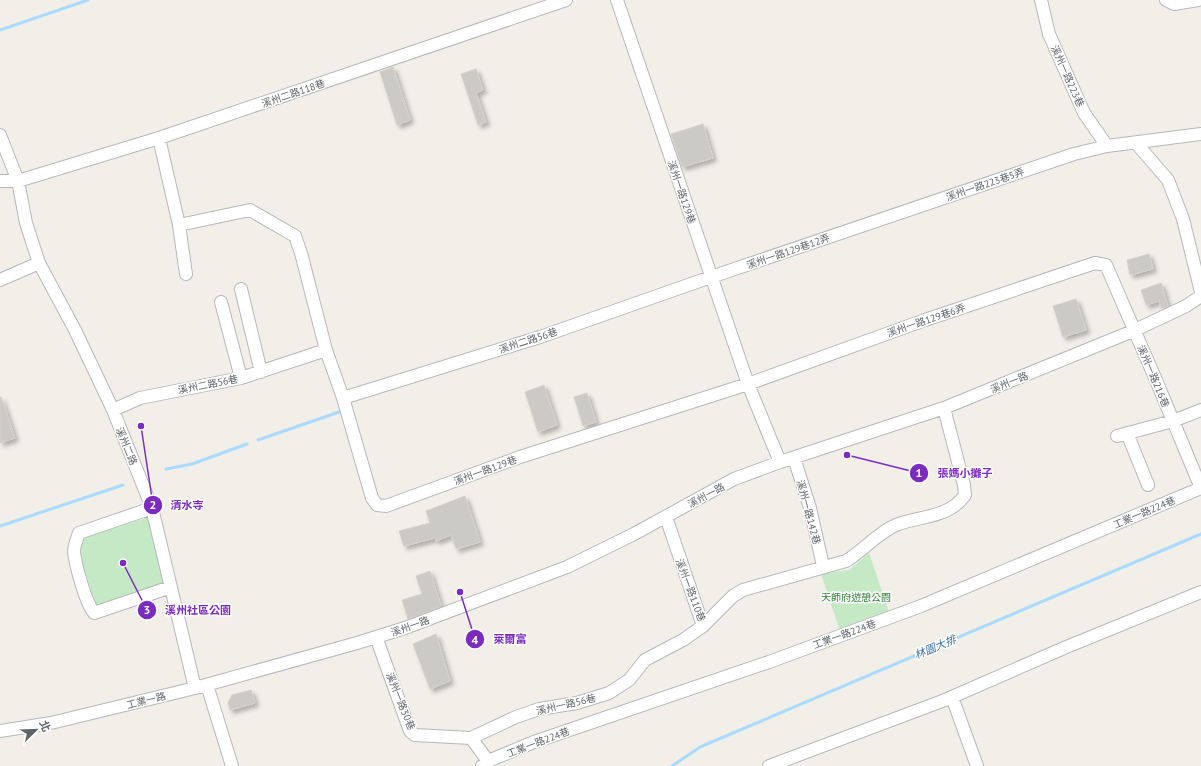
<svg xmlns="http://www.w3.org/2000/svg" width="1201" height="766" font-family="'PT Sans','Noto Sans TC',sans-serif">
	<defs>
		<filter id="shadow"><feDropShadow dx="3.5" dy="3.5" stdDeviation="2" flood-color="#0004"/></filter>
	</defs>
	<rect width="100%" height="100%" fill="#f1efe8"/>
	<path fill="#c5e8c5" d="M152 516 169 586 96 608 76 540Z
		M869 553 890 615 841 634 821 574 849 570Z"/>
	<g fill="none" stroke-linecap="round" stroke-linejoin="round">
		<path stroke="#aadaff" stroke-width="3" d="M0 30 88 0
			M258 440 339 412
			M166 469 192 464 247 444
			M0 526 123 485
			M672 766 700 747 1201 534"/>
	</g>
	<path fill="#cccac5" stroke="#d6d1c6" filter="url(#shadow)" d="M393 67 410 120 397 125 380 72Z
		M476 69 483 90 476 93 486 122 478 125 461 74Z
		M703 124 713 158 682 167 671 134Z
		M1149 254 1153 269 1130 275 1127 260Z
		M1161 283 1168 306 1161 308 1159 301 1146 305 1141 290Z
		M1076 299 1086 330 1063 337 1053 306Z
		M544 385 557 425 538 432 525 392Z
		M587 393 596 422 583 426 574 397Z
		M0 397H1L15 438 0 443Z
		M465 496 480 542 456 549 451 535 436 541 435 538 404 546 399 531 430 523 426 511Z
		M430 571 441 606 408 619 402 600 422 594 416 576Z
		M436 634 450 681 430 689 413 644Z
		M251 690 255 703 230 710 228 703 232 695Z"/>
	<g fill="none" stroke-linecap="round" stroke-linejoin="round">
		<defs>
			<path id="minor" d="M617 0 748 384 780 462
				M1041 0 1049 34 1084 113 1107 146
				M1166 0 1174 4 1198 0
				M0 135 18 181 26 223 39 263 75 330 113 410 152 508 195 688
				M159 138 179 225 186 274
				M1136 143 1168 180 1183 219 1201 292
				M0 181H18L159 138 566 0
				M179 225 250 210 295 236 301 253 326 350 343 398 372 498 377 505 386 506 520 457 748 384 925 320 1095 263 1106 265 1156 380 1201 488
				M0 280 39 263
				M241 289 261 372
				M221 302 241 378
				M343 398 540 337 711 277 1074 154 1107 146 1201 134
				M113 410 140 398 241 378 326 350
				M1127 433 1148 485
				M1117 436 1173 421 1201 410
				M794 458 810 508 823 566
				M152 508 79 533C77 539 74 545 74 552 76 567 85 601 94 613L171 587
				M666 517 703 626
				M376 637 410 731 415 735 471 738 488 761
				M207 685 232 766
				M952 697 977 766
				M0 731 51 723 195 688 357 643 405 628 567 567 634 534 734 479 780 462 944 408 1133 331 1186 306 1201 296
				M471 738 516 717 539 709 577 703 609 693 629 680 645 660 683 640 703 626 733 596 743 590 846 561C863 551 877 533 896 525 921 515 948 519 965 495L964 485 944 408
				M482 766 488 761 534 742 769 662 921 606 1201 488
				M769 766 945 700 1064 648 1201 592"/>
		</defs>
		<use href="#minor" stroke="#b5b8bc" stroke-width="14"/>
		<use href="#minor" stroke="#fff" stroke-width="12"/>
	</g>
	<g text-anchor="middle" stroke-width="3" stroke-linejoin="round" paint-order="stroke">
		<g font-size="10" fill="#5f6368" stroke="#fff">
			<text transform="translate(1068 76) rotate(66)" y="4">溪州一路223巷</text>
			<text transform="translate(293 93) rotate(-19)" y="4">溪州二路118巷</text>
			<text transform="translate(985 184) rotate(-19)" y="4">溪州一路223巷5弄</text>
			<text transform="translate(682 192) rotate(71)" y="4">溪州一路129巷</text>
			<text transform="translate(788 251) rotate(-19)" y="4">溪州一路129巷12弄</text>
			<text transform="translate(926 320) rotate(-19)" y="4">溪州一路129巷6弄</text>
			<text transform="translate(528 340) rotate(-18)" y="4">溪州二路56巷</text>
			<text transform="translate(1154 376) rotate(67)" y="4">溪州一路216巷</text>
			<text transform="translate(1009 382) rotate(-22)" y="4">溪州一路</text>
			<text transform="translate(208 384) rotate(-11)" y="4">溪州二路56巷</text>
			<text transform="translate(127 446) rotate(68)" y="4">溪州二路</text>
			<text transform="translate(485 470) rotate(-20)" y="4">溪州一路129巷</text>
			<text transform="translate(706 495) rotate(-28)" y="4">溪州一路</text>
			<text transform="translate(809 512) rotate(75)" y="4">溪州一路142巷</text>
			<text transform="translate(1144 512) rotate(-23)" y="4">工業一路224巷</text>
			<text transform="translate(691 590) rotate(69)" y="4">溪州一路110巷</text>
			<text transform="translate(410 626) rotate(-20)" y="4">溪州一路</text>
			<text transform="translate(844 634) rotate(-20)" y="4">工業一路224巷</text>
			<text transform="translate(146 700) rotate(-14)" y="4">工業一路</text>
			<text transform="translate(401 701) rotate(68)" y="4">溪州一路30巷</text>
			<text transform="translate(566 704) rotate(-13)" y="4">溪州一路56巷</text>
			<text transform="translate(538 742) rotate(-21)" y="4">工業一路224巷</text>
		</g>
		<g font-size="10" fill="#348238" stroke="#fff">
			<text x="856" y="601">天師府遊憩公園</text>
		</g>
		<g font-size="11" font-style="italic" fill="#4174aa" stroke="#fff">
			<text transform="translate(935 647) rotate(-23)" y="4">林園大排</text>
		</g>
	</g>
	<path fill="none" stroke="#7b2cbf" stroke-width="1.5" d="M847 455L919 473M141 426L153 505M123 563L147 610M460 592L475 639"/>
	<g fill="#7b2cbf" stroke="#fff" stroke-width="1.5">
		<circle cx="847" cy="455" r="4"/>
		<circle cx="141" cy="426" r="4"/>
		<circle cx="123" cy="563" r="4"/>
		<circle cx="460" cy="592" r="4"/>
		<circle cx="919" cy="473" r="10"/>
		<circle cx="153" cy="505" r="10"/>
		<circle cx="147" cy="610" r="10"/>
		<circle cx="475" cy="639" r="10"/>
	</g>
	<g font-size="12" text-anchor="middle" font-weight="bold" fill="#fff">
		<text x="919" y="477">1</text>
		<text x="153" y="509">2</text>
		<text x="147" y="614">3</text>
		<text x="475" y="644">4</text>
	</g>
	<g font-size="11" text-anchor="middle" font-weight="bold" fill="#7b2cbf" stroke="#fff" stroke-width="3" stroke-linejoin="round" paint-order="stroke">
		<text x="965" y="477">張媽小攤子</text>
		<text x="187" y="509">清水寺</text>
		<text x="198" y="614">溪州社區公園</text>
		<text x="510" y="643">萊爾富</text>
	</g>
	<g transform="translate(36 730) rotate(67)" stroke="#ffffff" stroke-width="3" paint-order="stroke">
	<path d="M0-3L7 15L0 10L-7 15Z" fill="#5f6368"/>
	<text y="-6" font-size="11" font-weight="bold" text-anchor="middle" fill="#5f6368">北</text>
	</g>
</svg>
